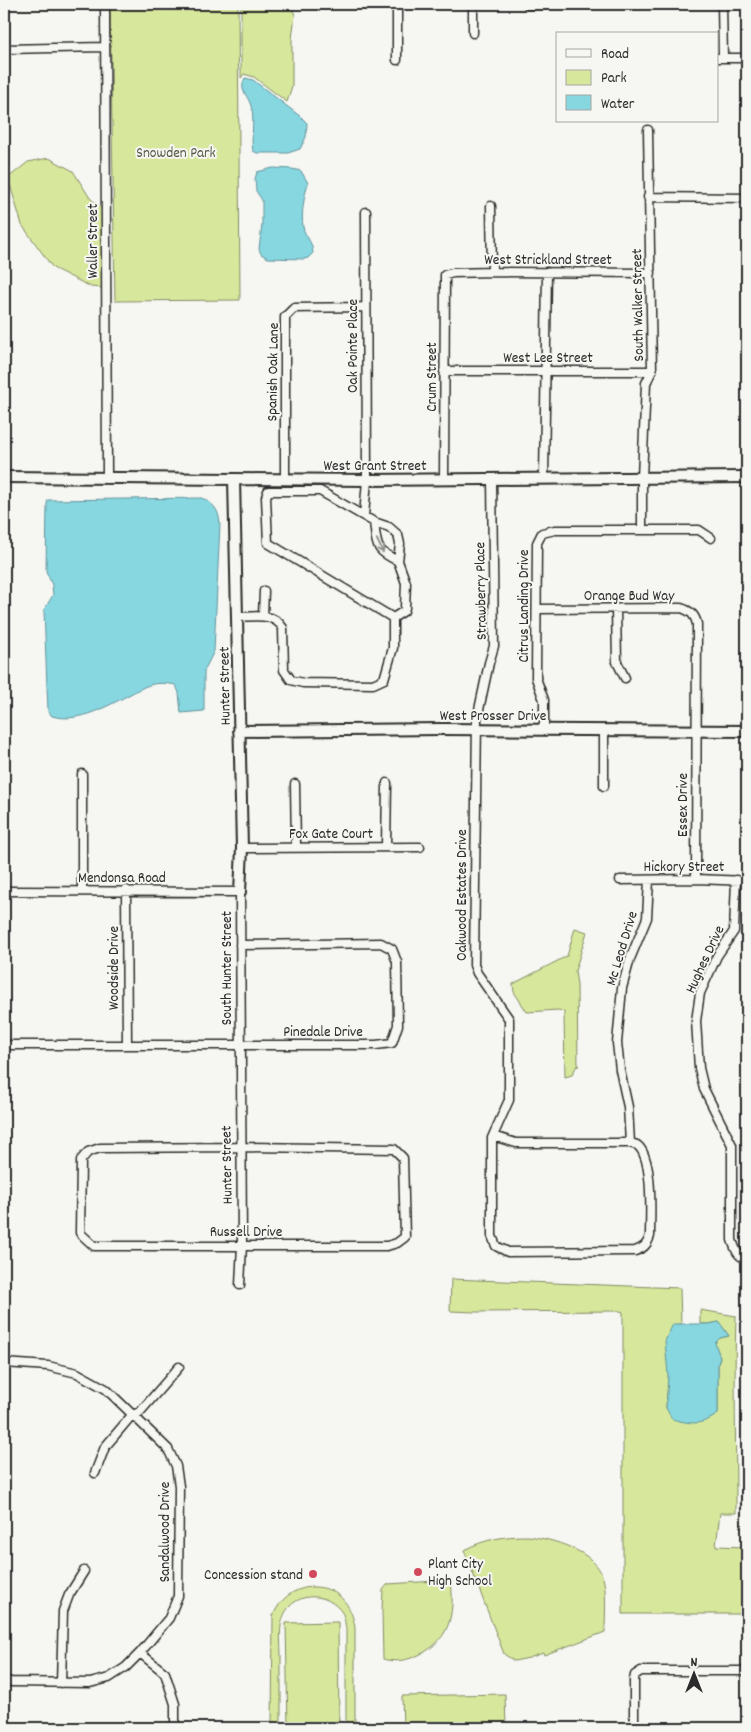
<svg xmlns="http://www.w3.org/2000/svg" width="751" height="1732" font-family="Dekko,sans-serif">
	<rect width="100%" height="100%" fill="#f6f6f2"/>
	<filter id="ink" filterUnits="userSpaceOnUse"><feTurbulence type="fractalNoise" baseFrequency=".02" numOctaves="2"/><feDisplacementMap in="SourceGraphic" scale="10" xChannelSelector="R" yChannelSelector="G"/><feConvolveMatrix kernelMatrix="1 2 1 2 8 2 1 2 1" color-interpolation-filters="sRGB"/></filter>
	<g filter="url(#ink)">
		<path fill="#d7e89c" stroke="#818a64" d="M110 4H238L240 300 115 301Z
			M241 4H289L291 5 295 15 292 39V86L287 102 254 77 244 74 241 78Z
			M49 158 73 171 90 198 102 209 103 288 91 287 53 268 22 225 8 178 28 162Z
			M575 928 587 932 575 971 577 985 578 1067 577 1065 572 1075 565 1077 564 1012 558 1010 527 1012 514 992 513 984 567 956Z
			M451 1279 680 1288 681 1324 673 1325 666 1408 718 1414V1363L720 1357 714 1343 720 1338 729 1336 719 1322 709 1324H700V1310L736 1316C734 1382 736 1447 736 1513H720L716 1546 747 1547V1614H623V1312L620 1311 475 1312 450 1311Z
			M528 1536C552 1539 596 1551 603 1578 607 1591 605 1618 605 1632L544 1655 543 1653 529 1658 514 1661 504 1654 464 1550C485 1539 504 1536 528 1536Z
			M451 1580C455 1615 450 1643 414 1657 404 1661 393 1662 383 1659L382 1610 383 1590 388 1584Z
			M311 1587C337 1586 352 1604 355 1628V1728H346V1629C345 1624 345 1619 343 1614 328 1589 289 1591 282 1621 279 1632 281 1645 281 1656 281 1680 281 1704 281 1728H272L273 1616C280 1599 292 1589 311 1587Z
			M338 1622 339 1728H288L286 1623Z
			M505 1694 506 1728H403L402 1696Z"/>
		<path fill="#87d7e1" stroke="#629298" d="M245 78 253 80 301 117 307 123 306 137 300 149 288 153H257L253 151C250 137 256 116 250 103 246 93 239 90 245 78Z
			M273 168 292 169 301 171 308 183C304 197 301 213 303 227 305 237 312 240 313 253L308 258 304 259 268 258 261 254 259 249 262 225V200L256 191 255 179 257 172Z
			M202 498C214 504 219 510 220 524L214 651 204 671V711L181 713 179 693 176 685C165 683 155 682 144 687 117 700 82 725 52 716L48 711 44 610 53 595 52 585 46 571 47 504 48 500Z
			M719 1322 729 1336 720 1338 715 1343 720 1357 718 1364V1414C701 1426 691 1424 672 1419L666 1408 668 1375 665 1341 673 1324H709Z"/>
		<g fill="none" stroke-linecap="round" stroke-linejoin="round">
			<defs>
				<path id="minor" d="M105 4 107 479
					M473 4V33
					M527 4H540
					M722 4 723 58
					M4 49 105 47
					M717 58H747
					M397 60V4
					M648 197 747 198
					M491 206 492 272
					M444 371H652
					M444 479 445 275 453 273 492 272 651 273
					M492 479 494 646 489 663 477 719 474 965 477 973 509 1019V1100L492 1138V1236L496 1246 508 1252 635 1251C644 1248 647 1245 650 1236 650 1217 654 1157 637 1145 635 1144 632 1144 630 1143H516L493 1136
					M544 479 547 272
					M285 480V317L294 308 365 307
					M364 516 367 480 366 212
					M374 522C377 547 375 550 398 561
					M642 530V478L646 383 652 371 648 130
					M537 609 681 608C691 611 695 615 697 624L696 879
					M616 609 617 662 625 678
					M263 616 264 591
					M237 617C254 617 273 612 283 628L284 670 291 680 303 683 373 684 384 679 393 648V618L404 611 405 608 406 583 398 561 400 544 398 535 389 527 374 522 320 491H268L266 497 268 543 393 618
					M544 730V700L536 678 537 543 542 533 555 530H699L711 538
					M604 731V786
					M82 774V891
					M295 784 296 847
					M386 847 387 783
					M242 848 420 847
					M620 880 696 879 747 881
					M736 880 734 931 717 956 700 993 696 1021 699 1068 704 1089 732 1145V1240C735 1248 737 1257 747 1259
					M126 890 127 1045
					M4 891 240 892 242 1245 240 1285
					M4 1045H376L392 1043 398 1025 397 962 392 949 381 943 240 945
					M630 1143 628 1107 620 1070 617 1043 622 988 630 959 647 918 649 880
					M241 1147 394 1149 403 1158 405 1237 397 1243 387 1246H94L80 1233 81 1160 88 1152 100 1148Z
					M4 1363 48 1366 77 1373 106 1389 168 1449 176 1466 179 1486 178 1596 169 1618 140 1653 126 1667 109 1678 90 1683 11 1682 4 1680
					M132 1415 140 1412 179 1367
					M95 1473 105 1447 132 1415
					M140 1653 165 1673 175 1704V1728
					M61 1683 63 1611 69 1595 84 1571
					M634 1728V1680L635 1675 641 1671H747"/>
				<path id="tertiary" d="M4 477 367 480 747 477
					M234 479 242 848 240 892
					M239 731 442 729 747 731"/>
			</defs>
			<use href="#minor" stroke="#2b2b2b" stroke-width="11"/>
			<use href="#tertiary" stroke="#2b2b2b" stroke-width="14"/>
			<use href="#minor" stroke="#f6f6f2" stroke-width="8"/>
			<use href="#tertiary" stroke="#f6f6f2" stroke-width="10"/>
		</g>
		<defs><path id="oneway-shaft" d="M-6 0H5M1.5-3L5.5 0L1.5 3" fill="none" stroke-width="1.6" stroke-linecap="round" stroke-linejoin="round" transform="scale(1.25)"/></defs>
		<use stroke="#90908e" href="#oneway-shaft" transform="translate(380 546) rotate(65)"/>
	</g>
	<g fill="#d1495b" stroke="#f6f6f2" stroke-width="2">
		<circle cx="418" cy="1572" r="5"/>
		<circle cx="313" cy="1574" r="5"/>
	</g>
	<g text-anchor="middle" stroke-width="4" stroke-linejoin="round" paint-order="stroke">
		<g font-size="15" fill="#565a47" stroke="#f6f6f2">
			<text x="176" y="157">Snowden Park</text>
		</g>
		<g font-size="15" fill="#2b2b2b" stroke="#f6f6f2">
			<text transform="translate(92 241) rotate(-90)" y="5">Waller Street</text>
			<text x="548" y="264">West Strickland Street</text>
			<text transform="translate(637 305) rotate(-91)" y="5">South Walker Street</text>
			<text transform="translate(352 346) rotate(-90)" y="5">Oak Pointe Place</text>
			<text x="548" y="362">West Lee Street</text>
			<text transform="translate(272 372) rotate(-89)" y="5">Spanish Oak Lane</text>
			<text transform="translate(431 377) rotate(-90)" y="5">Crum Street</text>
			<text x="375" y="470">West Grant Street</text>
			<text transform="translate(480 591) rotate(-91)" y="5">Strawberry Place</text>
			<text x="629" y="600">Orange Bud Way</text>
			<text transform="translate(523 606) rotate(-90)" y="5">Citrus Landing Drive</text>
			<text transform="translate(224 686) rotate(-91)" y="5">Hunter Street</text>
			<text x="493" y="720">West Prosser Drive</text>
			<text transform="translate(682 805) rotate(-90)" y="5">Essex Drive</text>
			<text x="331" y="838">Fox Gate Court</text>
			<text x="684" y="871">Hickory Street</text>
			<text x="122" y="882">Mendonsa Road</text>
			<text transform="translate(461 895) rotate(-90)" y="5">Oakwood Estates Drive</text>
			<text transform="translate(621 948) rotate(-73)" y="5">Mc Leod Drive</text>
			<text transform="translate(704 959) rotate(-65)" y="5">Hughes Drive</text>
			<text transform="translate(113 968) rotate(-90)" y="5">Woodside Drive</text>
			<text transform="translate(226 968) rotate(-90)" y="5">South Hunter Street</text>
			<text x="323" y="1036">Pinedale Drive</text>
			<text transform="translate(226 1165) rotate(-91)" y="5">Hunter Street</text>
			<text x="246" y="1236">Russell Drive</text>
			<text transform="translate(164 1532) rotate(-90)" y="5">Sandalwood Drive</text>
		</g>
		<g font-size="15" fill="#2b2b2b" stroke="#f6f6f2" text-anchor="start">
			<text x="428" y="1568">Plant City<tspan x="428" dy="17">High School</tspan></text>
			<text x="303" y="1579" text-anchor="end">Concession stand</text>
		</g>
	</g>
	<rect width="751" height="1732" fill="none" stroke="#f6f6f2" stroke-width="20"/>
	<rect x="10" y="10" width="731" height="1712" fill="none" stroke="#2b2b2b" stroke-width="2" filter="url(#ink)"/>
	<rect x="556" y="32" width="162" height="90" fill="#f6f6f2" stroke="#a5a5a2"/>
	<rect x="566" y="49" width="25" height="8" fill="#f6f6f2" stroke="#a5a5a2"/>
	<text x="601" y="58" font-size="15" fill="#2b2b2b">Road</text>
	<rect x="566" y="70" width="25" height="15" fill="#d7e89c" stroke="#a5a5a2"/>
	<text x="601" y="82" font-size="15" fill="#2b2b2b">Park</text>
	<rect x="566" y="95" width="25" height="15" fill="#87d7e1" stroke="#a5a5a2"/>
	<text x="601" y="108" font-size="15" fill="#2b2b2b">Water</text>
	<g transform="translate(694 1674)" stroke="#f6f6f2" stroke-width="4" paint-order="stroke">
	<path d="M0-4L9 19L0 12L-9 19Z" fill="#2b2b2b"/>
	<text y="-8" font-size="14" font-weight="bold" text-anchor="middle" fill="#2b2b2b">N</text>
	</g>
</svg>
